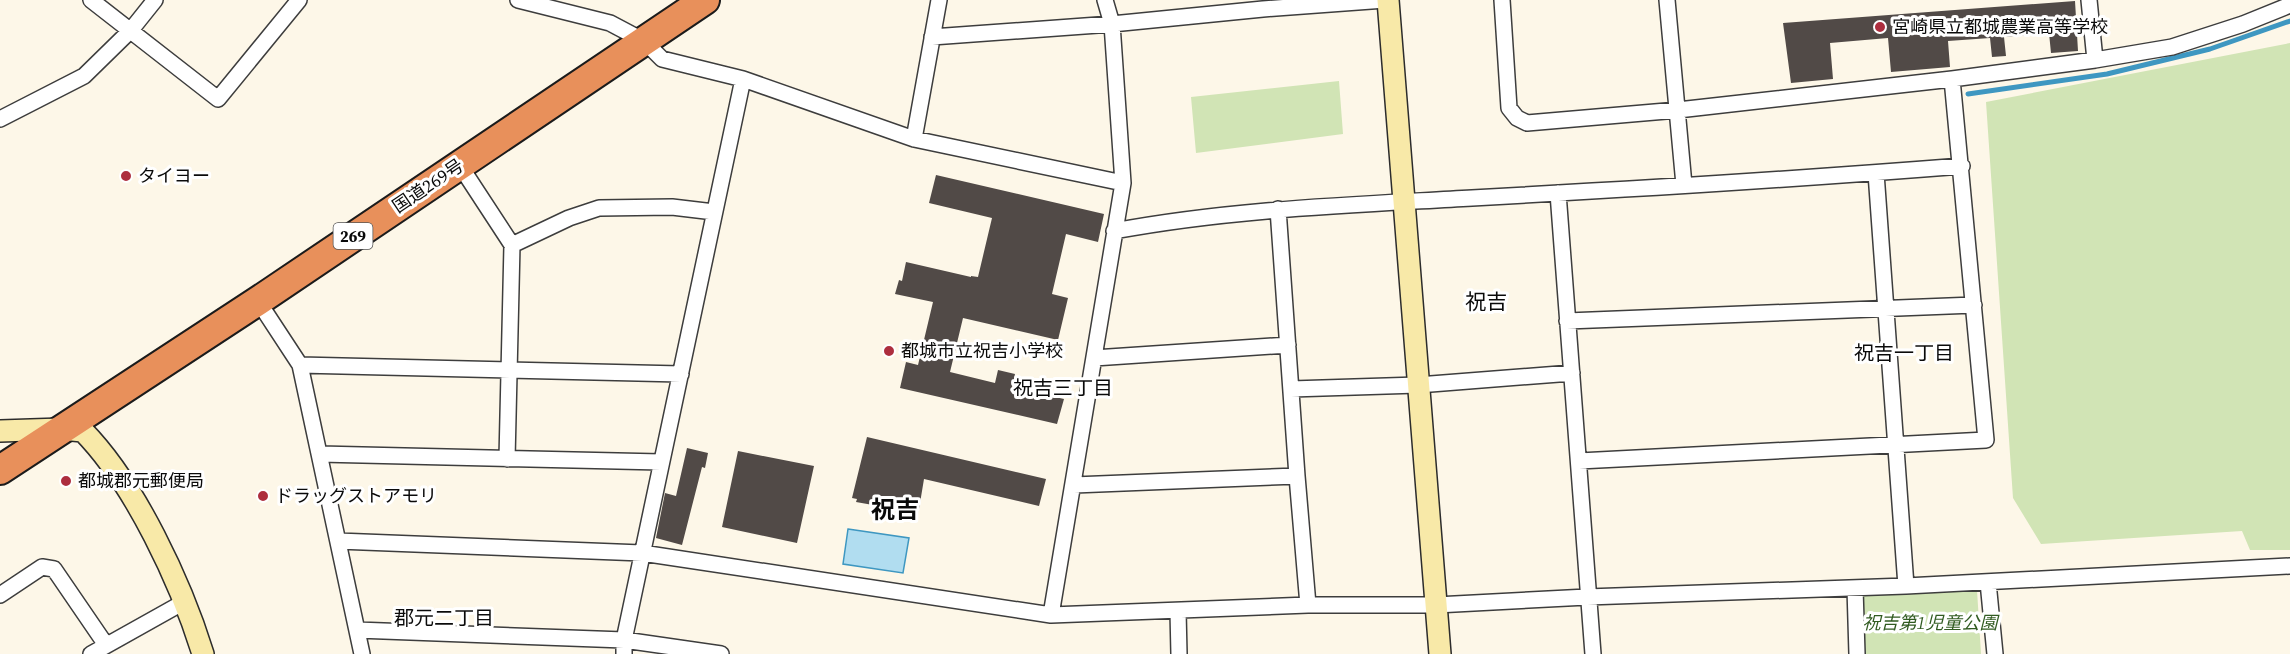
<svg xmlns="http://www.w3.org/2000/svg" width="2290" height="654" font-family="'Source Serif 4','Noto Sans JP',serif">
	<rect width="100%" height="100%" fill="#fdf7e8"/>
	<path fill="#d1e4b5" d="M2290 43V550H2250L2242 531 2041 544 2013 498 1986 102Z
		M1339 81 1343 134 1196 153 1191 97Z
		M1977 590 1981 654H1864L1862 592Z"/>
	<path fill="#b1ddf0" stroke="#3e97c1" stroke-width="1.5" d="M848 529 909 538 903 573 843 564Z"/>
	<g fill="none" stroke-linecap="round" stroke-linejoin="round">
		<path stroke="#3e97c1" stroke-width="5" d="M1968 94 2107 74 2210 49 2290 21"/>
	</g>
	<path fill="#514a47" d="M2075 1 2078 51 2051 53 2049 33 2004 37 2006 56 1992 57 1990 38 1948 41 1950 67 1891 72 1888 38 1830 43 1833 79 1791 83 1783 23Z
		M936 175 1104 214 1098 242 1066 234 1052 294 1068 298 1058 340 963 318 950 372 995 383 998 370 1015 374 1012 387 1064 399 1057 424 900 388 906 362 918 365 933 302 895 294 899 280 902 281 906 262 971 277V276L978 277 992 218 929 203Z
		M867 437 1046 479 1039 506 924 479 919 509 902 506 901 510 856 502 857 499 852 498Z
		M687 448 708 453 705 468 702 467 682 545 656 538 665 493 676 496Z
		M738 451 814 466 797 543 722 527Z"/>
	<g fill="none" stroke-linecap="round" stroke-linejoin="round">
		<defs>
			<path id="street" d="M91 0 218 99 299 0
				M518 0 610 23 644 41 662 59 743 79 914 139 1123 183
				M1502 0 1509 108 1517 118 1527 123 1678 110 1952 79 2095 60 2172 47 2243 24 2290 5
				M1667 0 1684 185
				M2089 0 2095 60
				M932 37 1112 24 1263 9 1385 0
				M0 119 84 76 131 30 155 0
				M914 139 939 0
				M459 164 512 245
				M1876 173 1906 586
				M1558 193 1593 654
				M1278 209 1297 476 1308 605
				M1114 231C1232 209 1352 205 1472 198 1635 189 1799 179 1962 166
				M258 301 300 365 362 654
				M1567 321 1974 305
				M1094 358 1288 345
				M300 365 681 374
				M1291 389 1418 385 1572 373
				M320 454 661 462
				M507 459 512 245 569 218 599 208 672 207 714 212
				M1579 461 1986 440 1952 79
				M1074 485 1297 476
				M338 541 642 553 1051 615 1308 605H1436L1587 597 1906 586 2290 566
				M1988 582 1995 654
				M1855 588 1857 654
				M0 595 42 567 54 569 106 645
				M1178 611 1179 654
				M1051 615 1123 183 1112 24 1105 0
				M357 630 624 640 721 654
				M91 654 184 602
				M624 654V640L743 79"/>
			<path id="secondary" d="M1388 0 1440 654
				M0 431 61 429 83 431C135 484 181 583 203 654"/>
			<path id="highway" d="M0 470 258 301 705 0"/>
		</defs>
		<use href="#street" stroke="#3d3d3d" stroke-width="18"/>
		<use href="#secondary" stroke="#2c2c2c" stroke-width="24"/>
		<use href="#highway" stroke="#1b1b1b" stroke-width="32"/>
		<use href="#street" stroke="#fff" stroke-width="15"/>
		<use href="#secondary" stroke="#f8e9a8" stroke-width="21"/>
		<use href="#highway" stroke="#e8905b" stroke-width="28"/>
	</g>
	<g fill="#ad2e3e" stroke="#fff" stroke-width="2">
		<circle cx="1880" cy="27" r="6"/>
		<circle cx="126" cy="176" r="6"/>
		<circle cx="889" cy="351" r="6"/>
		<circle cx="66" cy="481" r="6"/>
		<circle cx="263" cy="496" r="6"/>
	</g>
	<g text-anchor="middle" stroke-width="6" stroke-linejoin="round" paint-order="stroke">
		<rect fill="#fff" stroke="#545454" stroke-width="1.5" x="333.5" y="223" width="39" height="26" rx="4.5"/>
		<g font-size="16" font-weight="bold" fill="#0a0a0a">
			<text x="353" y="242">269</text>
		</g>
		<g font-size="18" fill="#0a0a0a" stroke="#fff" text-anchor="start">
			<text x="1892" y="33">宮崎県立都城農業高等学校</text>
			<text x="138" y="182">タイヨー</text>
			<text x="901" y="357">都城市立祝吉小学校</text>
			<text x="78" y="487">都城郡元郵便局</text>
			<text x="275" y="502">ドラッグストアモリ</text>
		</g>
		<g font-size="18" fill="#0a0a0a" stroke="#fff">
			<text transform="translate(428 186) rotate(-34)" y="6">国道269号</text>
		</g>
		<g font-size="18" font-style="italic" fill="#315b21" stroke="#fff">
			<text x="1930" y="629">祝吉第1児童公園</text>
		</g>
		<g font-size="20" fill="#0a0a0a" stroke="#fff">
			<text x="1904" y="360">祝吉一丁目</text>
			<text x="1063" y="395">祝吉三丁目</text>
			<text x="444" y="625">郡元二丁目</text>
		</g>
		<g font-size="21" fill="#0a0a0a" stroke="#fff">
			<text x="1486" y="309">祝吉</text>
		</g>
		<g font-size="24" font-weight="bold" fill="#0a0a0a" stroke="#fff">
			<text x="895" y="518">祝吉</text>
		</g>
	</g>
</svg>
